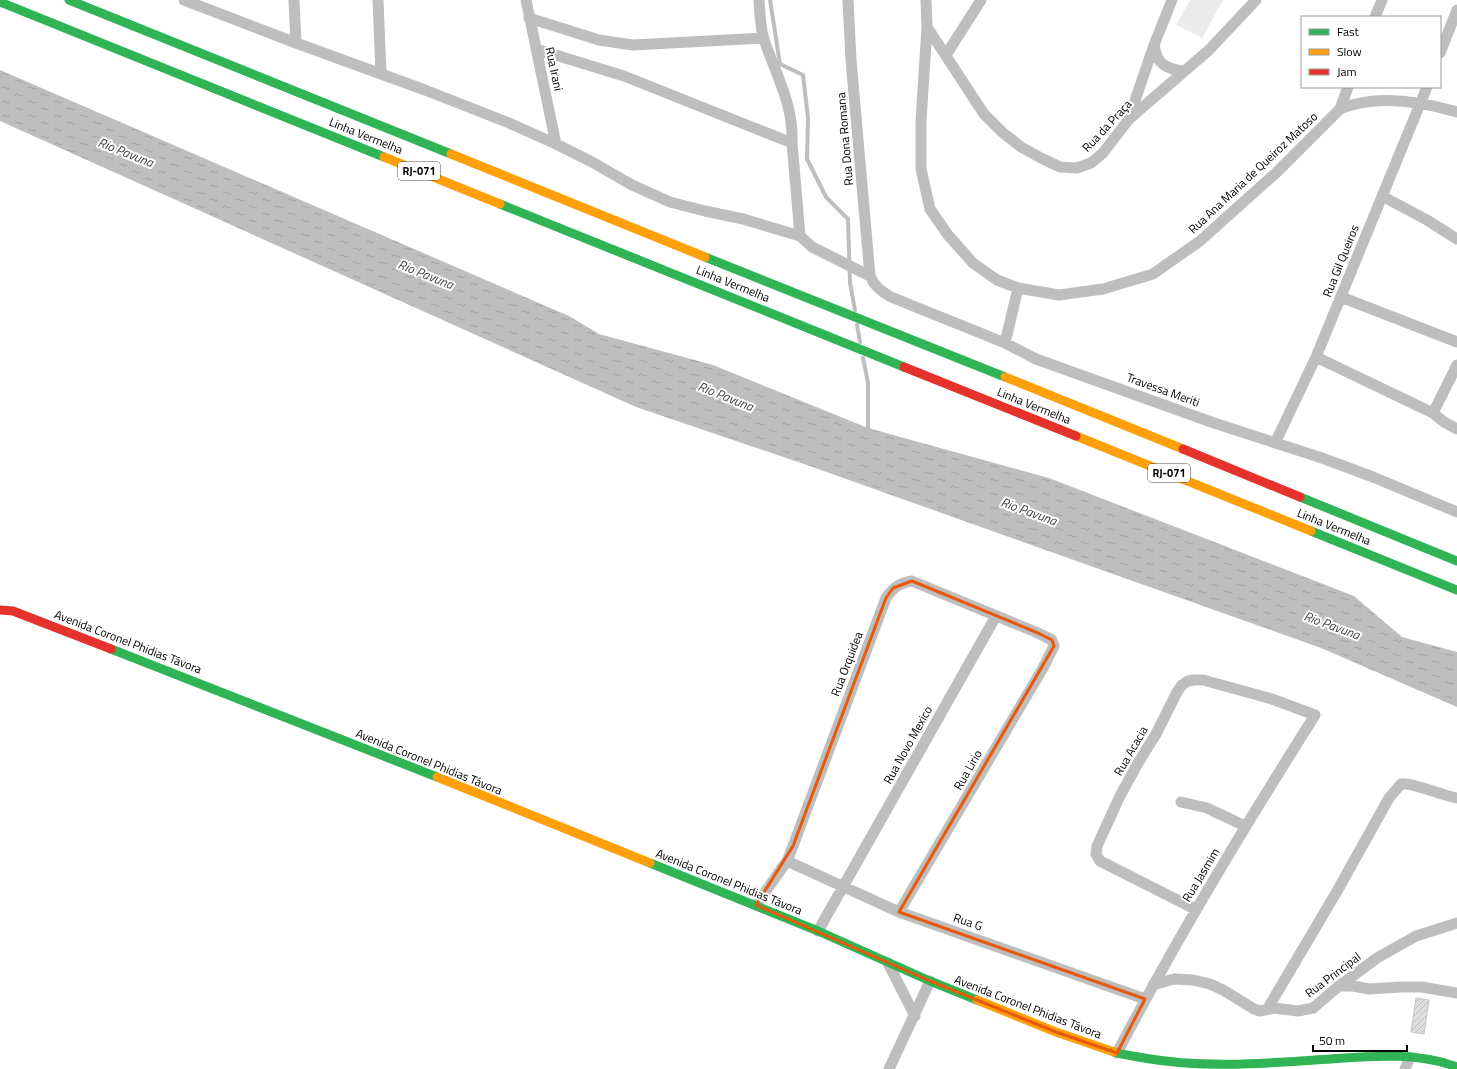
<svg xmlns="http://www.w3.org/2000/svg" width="1457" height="1069" font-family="'Titillium Web',sans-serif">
	<defs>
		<pattern id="water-ripples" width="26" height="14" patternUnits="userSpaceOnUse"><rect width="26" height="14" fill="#bebebe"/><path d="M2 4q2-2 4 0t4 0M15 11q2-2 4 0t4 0" fill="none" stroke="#a2a2a2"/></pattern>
		<pattern id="building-hatch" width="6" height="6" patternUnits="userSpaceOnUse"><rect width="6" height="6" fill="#dfdfdf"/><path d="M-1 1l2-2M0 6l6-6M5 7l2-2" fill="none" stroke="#bebebe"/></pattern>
	</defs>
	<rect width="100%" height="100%" fill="#fff"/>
	<path fill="#ebebeb" d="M1190 0H1223L1202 38 1176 25Z"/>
	<path fill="url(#water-ripples)" d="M0 70 569 316 599 334 713 365 868 428 1049 478 1354 596 1402 637 1457 652V707L1321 648 804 464 636 407 0 121Z"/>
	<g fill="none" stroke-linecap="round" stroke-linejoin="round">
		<path stroke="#bebebe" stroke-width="4" d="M770 0 780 64 803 75 808 118 807 159 826 197 848 219 850 283 855 310
			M857 325 860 342
			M863 358 868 383V428L870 433"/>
	</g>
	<path fill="url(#building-hatch)" stroke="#c6c6c6" d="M1416 998 1429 1000 1424 1034 1411 1032Z"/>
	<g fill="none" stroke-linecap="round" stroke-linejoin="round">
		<path stroke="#bebebe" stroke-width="11" d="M184 0 296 43 425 90 509 123 556 144 592 162 632 185 670 202 705 211 743 219 800 236 812 247 870 276
			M294 0 296 43
			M378 0 381 74
			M526 0 556 144
			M759 0C760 13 760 27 764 40 776 74 794 106 792 143L800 236
			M848 0 851 60 870 276C874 286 882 292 891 297L1005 343 1036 359 1214 423 1322 458 1373 477 1457 512
			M926 0 927 27 921 121V169L930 209 948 235 973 263 997 280 1018 288 1059 295 1103 289 1153 274 1200 241 1277 172 1340 109 1348 87
			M1375 17 1382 0
			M529 18 599 40 633 45 764 38
			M927 27 984 114 1002 132 1021 147 1041 158 1060 167 1077 168 1091 163 1103 153 1129 119 1209 50 1256 0
			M1154 45C1155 49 1156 55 1158 58 1162 67 1175 70 1184 71
			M536 49 624 76 792 143
			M1440 53 1457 10
			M946 55 981 0
			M1340 109C1376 94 1420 101 1457 112
			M1129 118 1154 45 1172 0
			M1382 196 1427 220 1457 239
			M1341 297 1457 342
			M1005 343 1018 288
			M1316 357 1433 413 1444 422 1457 429
			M1433 413 1457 365
			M1275 443 1316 357 1427 87
			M1181 802 1207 808 1245 826
			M787 861 899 912 1145 999
			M756 905 787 861 793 846 886 598C893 588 899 583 912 581L1038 633 1052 640 1054 646 1043 668 899 912
			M818 931 996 616
			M888 963 915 1016
			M1153 985 1174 979 1193 980 1210 984 1223 990 1254 1009 1260 1011 1274 1008 1298 1011 1313 1008 1339 986 1377 958 1416 936 1457 923
			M1339 986H1353L1369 989 1402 987H1422L1457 993
			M1268 1008 1336 893 1389 798 1401 784C1411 782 1444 796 1457 798
			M1117 1053C1178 936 1245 826 1315 715L1272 699 1203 680H1194L1188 681 1182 685 1177 692 1156 734 1138 763 1120 796 1097 846 1096 854 1100 861 1195 909
			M889 1069 930 981
			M1405 1069 1410 1057"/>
		<path stroke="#30b455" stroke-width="9" d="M69 0 451 154
			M0 2 384 157
			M500 204 904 367
			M705 257 1005 377
			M1300 497 1457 561
			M1311 531 1457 590
			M111 649 437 777
			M650 863 818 931 930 981 977 1000
			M1114 1052C1124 1055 1134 1056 1144 1058 1206 1069 1269 1063 1331 1059 1373 1056 1417 1052 1457 1067"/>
		<path stroke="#ff9f0a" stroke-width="9" d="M451 154 705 257
			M384 157 500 204
			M1005 377 1183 449
			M1076 436 1311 531
			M437 777 650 863
			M977 1000 1056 1032 1114 1052"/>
		<path stroke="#e5322d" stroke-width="9" d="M904 367 1076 436
			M1183 449 1300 497
			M0 610 13 611 111 649"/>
	</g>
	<path fill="none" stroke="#e8590c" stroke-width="3" stroke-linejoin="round" d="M912 581 1038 633 1052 640 1054 646 899 912 1145 999 1117 1053 1056 1032 930 981 756 905 793 846 886 598 893 588Z"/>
	<g text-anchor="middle" stroke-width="4" stroke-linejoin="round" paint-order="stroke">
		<g fill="#fff" stroke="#4c4c4c" stroke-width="1">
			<rect x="398" y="162" width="42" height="18" rx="3"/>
			<rect x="1148" y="464" width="42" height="18" rx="3"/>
		</g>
		<g font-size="11" font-weight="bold" fill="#000">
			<text x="419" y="175">RJ-071</text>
			<text x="1169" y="477">RJ-071</text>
		</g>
		<g font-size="12" fill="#000" stroke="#fff">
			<text transform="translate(554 69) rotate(78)" y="4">Rua Irani</text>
			<text transform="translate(1107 126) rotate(-47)" y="4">Rua da Praça</text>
			<text transform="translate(366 136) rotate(22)" y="4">Linha Vermelha</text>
			<text transform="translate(845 139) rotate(-95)" y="4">Rua Dona Romana</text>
			<text transform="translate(1253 173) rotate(-43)" y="4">Rua Ana Maria de Queiroz Matoso</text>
			<text transform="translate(1341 261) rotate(-68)" y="4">Rua Gil Queiros</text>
			<text transform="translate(733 284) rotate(22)" y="4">Linha Vermelha</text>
			<text transform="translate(1163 390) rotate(20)" y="4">Travessa Meriti</text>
			<text transform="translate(1034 406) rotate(22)" y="4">Linha Vermelha</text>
			<text transform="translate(1334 527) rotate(22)" y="4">Linha Vermelha</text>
			<text transform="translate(128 642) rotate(21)" y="4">Avenida Coronel Phidias Távora</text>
			<text transform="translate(847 664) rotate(-69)" y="4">Rua Orquidea</text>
			<text transform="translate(908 745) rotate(-61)" y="4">Rua Novo Mexico</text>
			<text transform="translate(1131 751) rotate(-60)" y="4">Rua Acacia</text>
			<text transform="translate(429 762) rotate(22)" y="4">Avenida Coronel Phidias Távora</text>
			<text transform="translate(968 770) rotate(-60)" y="4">Rua Lirio</text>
			<text transform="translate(1201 875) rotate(-59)" y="4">Rua Jasmim</text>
			<text transform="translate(729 882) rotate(22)" y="4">Avenida Coronel Phidias Távora</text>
			<text transform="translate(968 922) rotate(19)" y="4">Rua G</text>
			<text transform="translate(1333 975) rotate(-37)" y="4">Rua Principal</text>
			<text transform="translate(1028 1007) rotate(21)" y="4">Avenida Coronel Phidias Távora</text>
		</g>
		<g font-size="13" font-style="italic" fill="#434343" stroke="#fff">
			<text transform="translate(126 152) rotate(22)" y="5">Rio Pavuna</text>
			<text transform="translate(426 274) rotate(22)" y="5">Rio Pavuna</text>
			<text transform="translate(726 396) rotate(22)" y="5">Rio Pavuna</text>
			<text transform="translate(1029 511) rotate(20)" y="5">Rio Pavuna</text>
			<text transform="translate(1332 625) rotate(20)" y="5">Rio Pavuna</text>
		</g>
	</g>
	<rect x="1301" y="16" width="140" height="72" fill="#ffffff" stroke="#999999"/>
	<rect x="1309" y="29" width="20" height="6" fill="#30b455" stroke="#999999"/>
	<text x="1337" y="36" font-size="12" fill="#000000">Fast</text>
	<rect x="1309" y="49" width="20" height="6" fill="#ff9f0a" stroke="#999999"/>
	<text x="1337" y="56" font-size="12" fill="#000000">Slow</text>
	<rect x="1309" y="69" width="20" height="6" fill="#e5322d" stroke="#999999"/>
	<text x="1337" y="76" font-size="12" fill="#000000">Jam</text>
	<path d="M1313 1045v6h94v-6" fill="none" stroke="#000000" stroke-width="2"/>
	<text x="1319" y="1045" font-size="12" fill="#000000" stroke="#ffffff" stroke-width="3" paint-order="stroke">50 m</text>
</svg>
